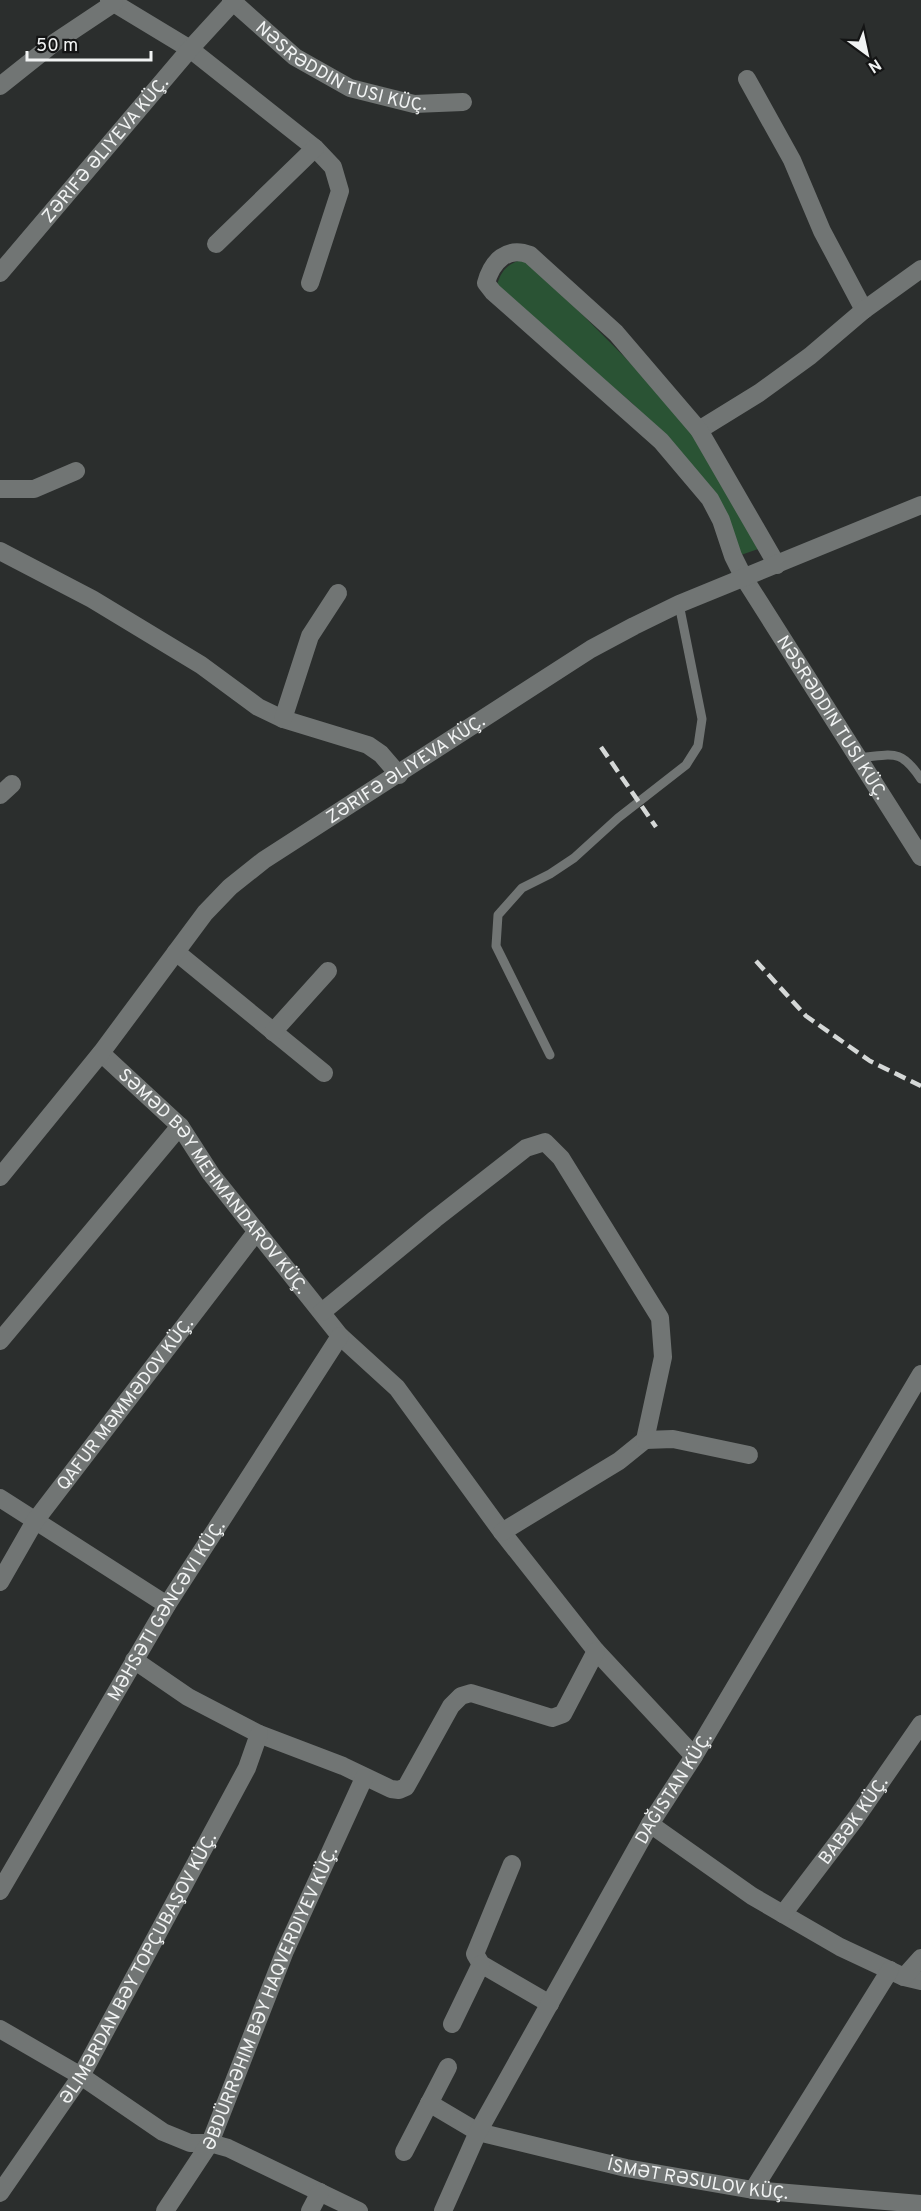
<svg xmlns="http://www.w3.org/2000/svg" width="921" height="2211" font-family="Overpass,sans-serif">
	<rect width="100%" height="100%" fill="#2b2e2d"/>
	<path fill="#2a5334" d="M522 260 532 265C580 313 631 360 675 413 710 454 734 502 761 548L738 556 682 454 632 403 504 295 497 285C501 271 508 263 522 260Z"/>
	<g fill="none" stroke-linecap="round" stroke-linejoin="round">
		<path stroke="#717574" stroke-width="9" d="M858 758C892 755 900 747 921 779
			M550 1055 496 946 498 915 522 888 550 874 574 858 618 818 686 765 698 746 702 719 679 604"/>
		<g stroke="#717574" stroke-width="18">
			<path d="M109 0 190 49 315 148 333 167 340 191 310 283"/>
			<path id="s1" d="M231 0 295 57 350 88 414 104 463 102"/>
			<path d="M747 79 792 160 822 231 864 310"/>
			<path d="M0 86 54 43 114 3"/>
			<path d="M216 244 315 148"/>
			<path id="s2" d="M0 273 190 49 235 0"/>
			<path d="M699 430 759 393 810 356 864 310 921 269"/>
			<path d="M0 489H34L76 471"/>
			<path d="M0 551 92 599 201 665 258 707 283 719 368 745 381 754 399 775"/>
			<path id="s3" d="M777 565 699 430 616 333 530 255C507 246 492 261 486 283L493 292 661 441 710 499 721 520 733 556 744 578 921 857"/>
			<path d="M283 719 310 636 338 593"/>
			<path d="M0 795 12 784"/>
			<path d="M176 952 324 1073"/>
			<path d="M273 1032 328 971"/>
			<path id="s4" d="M101 1053 180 1126 211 1174 340 1336 397 1388 502 1532 596 1651 694 1756"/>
			<path d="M322 1312 435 1219 526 1148 545 1142 561 1158 660 1318 663 1357 645 1440 619 1461 502 1532"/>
			<path d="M0 1341 180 1126"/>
			<path d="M645 1440 673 1439 749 1455"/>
			<path d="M0 1498 167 1605"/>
			<path id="s5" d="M0 1582 35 1521 257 1231"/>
			<path d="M134 1660 188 1697 259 1734 343 1766 391 1789 399 1790 406 1787 451 1706 461 1696 471 1693 552 1718 563 1714 596 1651"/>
			<path d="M650 1824 752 1896 840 1947 904 1977 921 1981"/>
			<path d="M512 1864 475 1954 481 1964 550 2004"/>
			<path id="s6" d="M0 1891 167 1605 340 1336"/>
			<path id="s7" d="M783 1914 856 1818 921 1724"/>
			<path d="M904 1977 921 1958"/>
			<path d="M452 2024 481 1964"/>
			<path d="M0 2029 81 2076 163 2132 190 2143H210L228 2148 359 2211"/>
			<path id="s8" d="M429 2103 478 2132 626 2168 753 2190 921 2204"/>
			<path d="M404 2152 448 2067"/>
			<path d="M753 2190 890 1970"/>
			<path id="s9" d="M0 2193 81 2076 247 1768 259 1734"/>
			<path id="s10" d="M165 2211 210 2143 285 1951 364 1778"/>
			<path d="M310 2211 320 2192"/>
			<path id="s11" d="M443 2211 478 2132 650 1824 694 1756 921 1374"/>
		</g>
		<path stroke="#717574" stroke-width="18" id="s12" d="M0 1177 101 1053 205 913 230 887 264 860 591 649 634 626 679 604 921 505"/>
		<path stroke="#d5d8d7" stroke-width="4.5" stroke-dasharray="12 6" stroke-linecap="butt" d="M601 747 656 827
			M756 961 806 1016 870 1061 921 1086"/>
	</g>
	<g text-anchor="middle" stroke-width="4.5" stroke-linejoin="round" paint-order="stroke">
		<g font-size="18" fill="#f1f3f3" stroke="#141515">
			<text dy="6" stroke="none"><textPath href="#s1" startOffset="132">NƏSRƏDDIN TUSI KÜÇ.</textPath></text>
			<text dy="6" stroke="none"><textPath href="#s2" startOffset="162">ZƏRIFƏ ƏLIYEVA KÜÇ.</textPath></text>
			<text dy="6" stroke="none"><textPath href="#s3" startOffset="1023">NƏSRƏDDIN TUSI KÜÇ.</textPath></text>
			<text dy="6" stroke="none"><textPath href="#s12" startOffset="582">ZƏRIFƏ ƏLIYEVA KÜÇ.</textPath></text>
			<text dy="6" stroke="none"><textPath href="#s4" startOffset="171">SƏMƏD BƏY MEHMANDAROV KÜÇ.</textPath></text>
			<text dy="6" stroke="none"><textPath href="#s5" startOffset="218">QAFUR MƏMMƏDOV KÜÇ.</textPath></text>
			<text dy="6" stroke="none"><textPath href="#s6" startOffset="326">MƏHSƏTI GƏNCƏVI KÜÇ.</textPath></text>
			<text dy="6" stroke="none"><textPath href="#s11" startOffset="482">DAĞISTAN KÜÇ.</textPath></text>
			<text dy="6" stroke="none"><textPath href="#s7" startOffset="117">BABƏK KÜÇ.</textPath></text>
			<text dy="6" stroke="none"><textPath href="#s9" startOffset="264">ƏLIMƏRDAN BƏY TOPÇUBAŞOV KÜÇ.</textPath></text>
			<text dy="6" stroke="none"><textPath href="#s10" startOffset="238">ƏBDÜRRƏHIM BƏY HAQVERDIYEV KÜÇ.</textPath></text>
			<text dy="6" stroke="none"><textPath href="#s8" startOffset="282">İSMƏT RƏSULOV KÜÇ.</textPath></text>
		</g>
	</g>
	<g transform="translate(867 54) rotate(147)" stroke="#141515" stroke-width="4.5" paint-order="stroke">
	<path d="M0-4.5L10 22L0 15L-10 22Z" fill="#f1f3f3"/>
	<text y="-9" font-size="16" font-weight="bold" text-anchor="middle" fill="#f1f3f3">N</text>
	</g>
	<path d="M27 51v9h124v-9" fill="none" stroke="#f1f3f3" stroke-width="3"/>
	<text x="36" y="51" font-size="18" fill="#f1f3f3" stroke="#141515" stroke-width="4.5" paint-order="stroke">50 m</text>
</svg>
